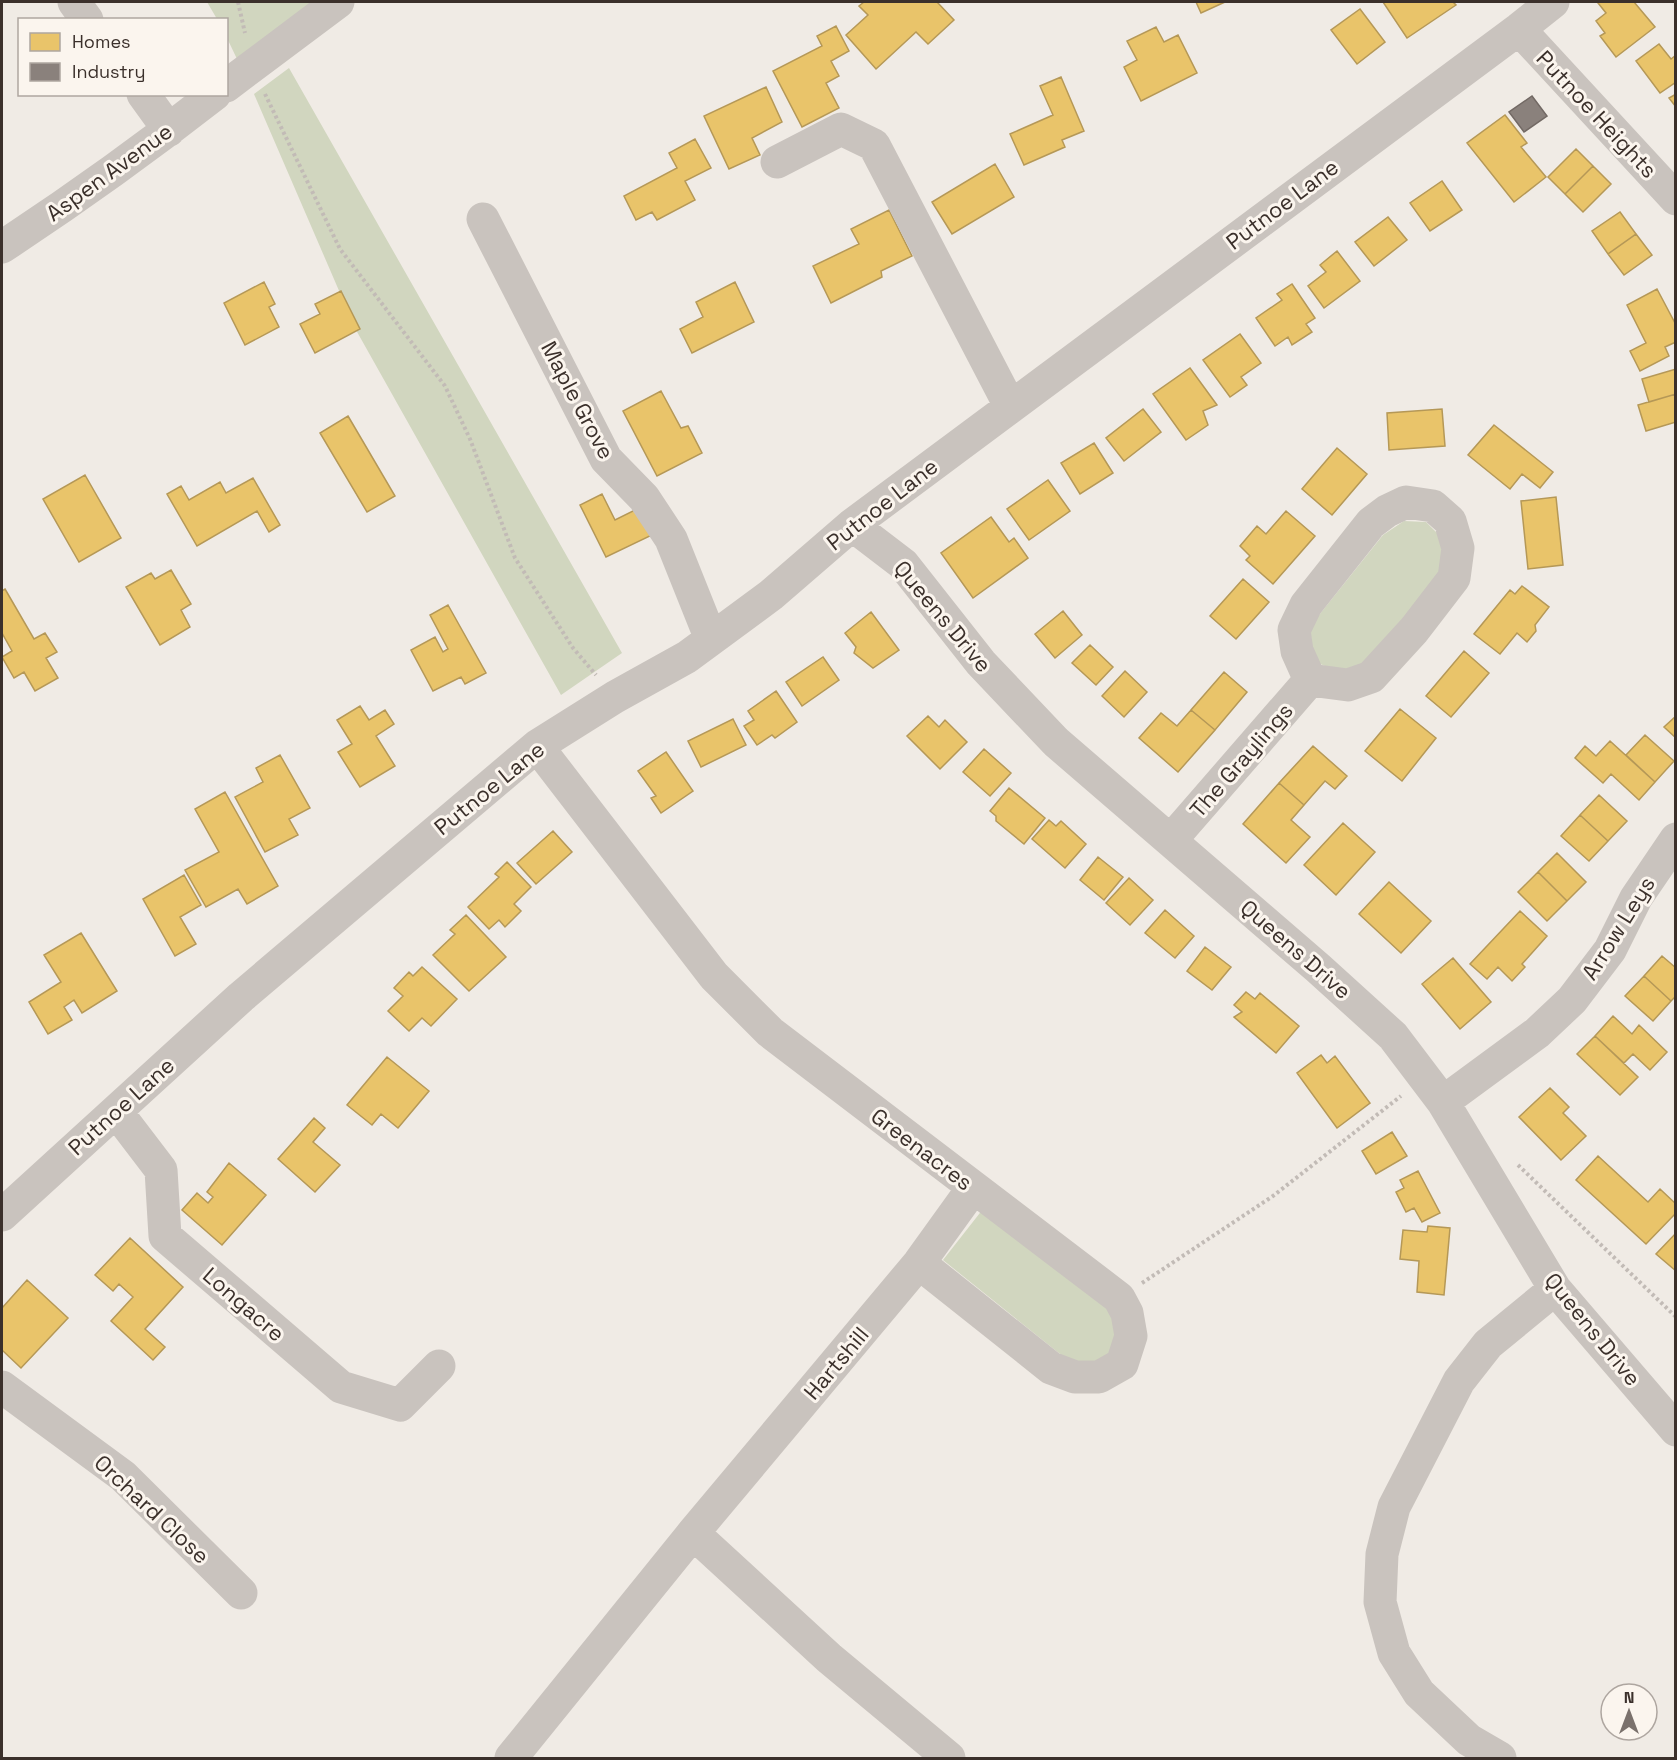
<svg xmlns="http://www.w3.org/2000/svg" width="1677" height="1760" viewBox="0 0 1677 1760" font-family="'Space Grotesk',sans-serif">
  <rect width="100%" height="100%" fill="#f0ebe5"/>
  <path fill="#d1d6bf" d="M207,2H317L237,59L227,38L226,20L217,19Z
    M289,68L622,653L561,695L356,330L254,94Z
    M1404,521L1426,522L1445,541L1440,576L1368,663L1340,673L1314,661L1310,628L1319,615L1383,535Z
    M983,1209L1108,1303L1119,1320L1110,1358L1092,1365L1070,1362L943,1260Z"/>
  <path fill="#e9c46a" stroke="#b59857" stroke-width="1.5" d="M864,2H937L954,20L928,44L916,32L876,69L846,35L868,15L859,6Z
    M1196,2H1225L1201,13Z
    M1383,2H1453L1456,5L1407,38Z
    M1600,2H1634L1655,27L1616,57L1600,36L1605,33L1596,21L1606,13L1598,3Z
    M1360,9L1385,42L1357,64L1331,30Z
    M836,26L849,51L831,61L839,76L826,83L839,108L802,127L773,71L822,46L817,36Z
    M1156,27L1164,42L1178,35L1197,73L1141,101L1124,67L1137,60L1127,41Z
    M1659,44L1671,59L1676,55V82L1660,93L1636,61Z
    M1061,77L1084,131L1062,140L1065,147L1024,165L1010,134L1053,115L1040,86Z
    M766,87L782,122L752,138L760,155L729,169L704,116Z
    M1676,94V107L1669,98Z
    M1505,115L1527,143L1521,147L1546,177L1514,202L1467,143Z
    M695,139L711,168L685,181L695,200L657,220L652,212L636,220L624,196L677,168L669,153Z
    M1576,149L1593,166L1565,194L1548,177Z
    M995,164L1014,197L952,234L932,202Z
    M1593,166L1611,184L1583,212L1565,194Z
    M1442,181L1462,210L1430,231L1410,203Z
    M889,210L912,256L881,271L882,277L831,303L813,266L859,244L851,229Z
    M1620,212L1636,234L1608,254L1592,231Z
    M1388,217L1407,240L1374,266L1355,242Z
    M1636,234L1652,255L1624,275L1608,254Z
    M1337,251L1360,281L1324,308L1308,286L1326,272L1320,265Z
    M264,282L275,304L269,307L279,327L245,345L224,303Z
    M735,282L754,322L692,353L680,329L703,317L696,302Z
    M1292,284L1315,318L1306,324L1312,332L1292,345L1288,337L1275,346L1256,318L1282,300L1277,294Z
    M1657,289L1676,325V342L1665,347L1669,356L1640,371L1630,351L1646,343L1627,305Z
    M341,291L360,329L315,353L300,324L320,314L315,304Z
    M1240,334L1261,363L1241,377L1247,385L1230,397L1203,360Z
    M1190,368L1217,405L1203,411L1208,425L1186,440L1153,394Z
    M1676,369V394L1649,402L1642,379Z
    M661,391L681,428L688,426L702,453L657,476L623,411Z
    M1676,394V422L1646,431L1638,405Z
    M1143,409L1161,432L1124,461L1106,438Z
    M1442,409L1445,446L1389,450L1387,413Z
    M348,416L395,496L367,512L320,433Z
    M1494,425L1553,472L1540,488L1522,474L1510,489L1468,455Z
    M1094,443L1113,473L1080,494L1061,463Z
    M1337,448L1367,474L1332,515L1302,489Z
    M85,475L121,538L79,562L43,499Z
    M253,478L280,525L269,532L257,511L197,546L167,494L181,486L189,500L220,482L226,493Z
    M1048,480L1070,511L1029,540L1007,509Z
    M602,494L615,520L639,508L652,535L606,557L580,505Z
    M1556,497L1563,565L1528,569L1521,501Z
    M1286,511L1315,536L1273,584L1246,560L1250,556L1240,546L1257,526L1266,534Z
    M991,517L1009,542L1014,538L1028,558L973,598L941,553Z
    M171,570L191,604L181,610L190,627L160,645L126,587L151,573L155,579Z
    M1243,579L1269,602L1236,639L1210,616Z
    M1522,586L1549,607L1535,625L1536,631L1527,642L1517,633L1500,654L1474,634L1510,590L1515,594Z
    M5,589L34,639L45,633L57,652L46,658L58,678L35,691L24,672L14,678L2,657L12,651L2,633V591Z
    M448,605L486,673L465,684L461,677L433,691L411,650L435,637L443,652L448,649L430,615Z
    M1063,611L1082,635L1055,658L1035,634Z
    M871,612L899,650L873,668L854,653L856,647L845,633Z
    M1090,645L1113,667L1096,685L1072,663Z
    M1464,651L1489,673L1451,717L1426,696Z
    M823,657L839,680L802,706L786,682Z
    M1125,671L1147,692L1124,717L1102,696Z
    M1224,672L1247,692L1215,730L1191,710Z
    M776,691L797,722L775,738L772,735L757,745L744,726L754,720L748,711Z
    M360,706L369,720L385,710L394,724L376,736L395,766L360,787L338,752L352,744L337,720Z
    M1400,709L1436,738L1402,781L1365,751Z
    M1191,710L1215,730L1178,772L1139,738L1161,713L1177,726Z
    M928,716L939,727L945,720L967,742L940,769L907,736Z
    M1676,716V738L1664,727Z
    M733,719L746,745L701,767L688,741Z
    M1645,735L1674,761L1655,782L1626,755Z
    M1610,741L1655,782L1639,800L1611,774L1603,783L1575,758L1585,746L1596,756Z
    M1313,746L1347,776L1335,789L1325,781L1304,805L1279,783Z
    M984,749L1011,773L990,796L963,772Z
    M666,752L693,791L661,813L651,798L656,796L638,771Z
    M280,755L310,808L289,819L298,835L265,852L235,797L263,782L256,768Z
    M1279,783L1304,805L1291,820L1310,837L1286,863L1243,824Z
    M1009,788L1045,818L1024,844L996,821V816L990,811Z
    M225,792L278,886L247,904L238,889L206,907L185,870L219,852L195,809Z
    M1599,795L1627,821L1608,841L1580,815Z
    M1580,815L1608,841L1589,861L1561,836Z
    M1049,820L1056,826L1061,821L1086,844L1065,868L1032,839Z
    M1343,823L1375,852L1336,895L1304,865Z
    M553,831L572,852L536,884L517,863Z
    M1557,853L1586,882L1567,901L1538,872Z
    M1098,857L1123,877L1104,900L1080,880Z
    M507,862L531,887L514,904L521,911L505,927L499,920L489,929L468,907L499,877L495,874Z
    M1538,872L1567,901L1547,921L1518,892Z
    M184,875L201,905L180,917L196,944L175,956L143,899Z
    M1129,878L1153,900L1130,925L1106,903Z
    M1389,882L1431,921L1401,953L1359,914Z
    M1165,910L1194,936L1175,958L1145,933Z
    M1520,911L1547,936L1522,964L1525,967L1512,981L1498,967L1487,979L1470,964Z
    M466,915L506,957L469,991L433,955L455,934L450,930Z
    M81,933L117,991L82,1013L74,1000L64,1007L72,1020L48,1034L29,1002L61,982L44,955Z
    M1205,947L1231,967L1212,990L1187,971Z
    M1662,956L1676,968V996L1671,1001L1644,976Z
    M1453,958L1491,1002L1460,1029L1422,984Z
    M422,967L457,999L431,1026L422,1018L409,1031L388,1011L403,996L394,988L409,972L413,976Z
    M1644,976L1671,1001L1653,1021L1625,996Z
    M1246,992L1255,999L1260,993L1299,1026L1276,1053L1234,1017L1242,1012L1234,1005Z
    M1613,1016L1632,1034L1639,1025L1667,1052L1650,1070L1633,1054L1624,1063L1595,1036Z
    M1595,1036L1638,1077L1620,1095L1577,1054Z
    M1321,1055L1327,1063L1335,1056L1370,1103L1337,1128L1297,1073Z
    M387,1057L429,1091L398,1128L381,1114L372,1125L347,1105Z
    M1550,1088L1569,1107L1563,1113L1586,1136L1561,1160L1519,1117Z
    M314,1118L325,1128L313,1142L340,1165L315,1192L278,1159Z
    M1392,1132L1407,1156L1376,1174L1362,1151Z
    M1598,1156L1648,1202L1660,1189L1676,1204V1213L1646,1244L1576,1180Z
    M229,1163L266,1195L222,1245L182,1210L197,1193L208,1203L213,1197L207,1192Z
    M1418,1171L1440,1213L1422,1222L1414,1208L1406,1212L1396,1192L1404,1188L1400,1180Z
    M1428,1226L1450,1228L1444,1295L1417,1292L1419,1261L1400,1259L1403,1230L1427,1232Z
    M1676,1233V1271L1656,1254Z
    M130,1238L183,1287L145,1329L165,1347L153,1360L111,1321L133,1297L119,1284L113,1291L95,1275Z
    M27,1280L68,1318L21,1368L2,1350V1308Z"/>
  <path fill="#8a817c" stroke="#726964" stroke-width="1.5" d="M1532,96L1547,116L1524,132L1509,112Z"/>
  <g fill="none" stroke-linecap="round" stroke-linejoin="round">
    <path stroke="#c2bbb6" stroke-width="4" stroke-dasharray="3 3" stroke-linecap="butt" d="M238,2L245,33
      M265,94L340,249L445,386L470,439L515,558L573,648L596,675
      M1518,1165L1676,1317
      M1142,1283L1273,1196L1401,1096"/>
    <path stroke="#c9c3be" stroke-width="33" d="M74,2L87,20
      M1519,29L1676,199
      M226,86L338,2
      M143,94L169,130
      M777,162L841,129L874,145L1010,406
      M483,219L606,459L644,498L671,539L711,639
      M2,247C75,199 146,148 215,94
      M852,525L903,564L981,663L1056,742L1318,968L1393,1036L1443,1102L1555,1289L1676,1430
      M537,746L714,976L770,1032L1119,1298L1127,1313L1131,1336L1122,1364L1099,1377H1075L1051,1368L919,1263
      M1171,840L1310,680L1297,651L1294,630L1306,605L1371,523L1387,511L1406,502L1433,506L1450,521L1458,548L1454,578L1414,630L1371,677L1348,685L1310,680
      M1443,1102L1537,1033L1572,1000L1610,950L1636,898L1676,839
      M116,1111L161,1170L165,1236L341,1387L400,1405L439,1366
      M2,1215L241,997L537,746L615,697L687,657L771,595L852,525L1519,29L1553,2
      M2,1387L123,1476L241,1593
      M693,1533L829,1658L949,1758
      M511,1758L693,1533L919,1263L973,1188
      M1500,1758L1469,1740L1419,1693L1394,1653L1380,1602L1382,1554L1394,1507L1459,1381L1488,1344L1555,1289"/>
  </g>
  <g text-anchor="middle" dominant-baseline="central" stroke-width="6" stroke-linejoin="round" paint-order="stroke">
    <g font-size="22" fill="#3b302b" stroke="#fbf5ee">
      <text transform="translate(1597 114) rotate(47)">Putnoe Heights</text>
      <text transform="translate(109 172) rotate(-36)">Aspen Avenue</text>
      <text transform="translate(1282 204) rotate(-37)">Putnoe Lane</text>
      <text transform="translate(578 400) rotate(62)">Maple Grove</text>
      <text transform="translate(882 504) rotate(-38)">Putnoe Lane</text>
      <text transform="translate(943 616) rotate(50)">Queens Drive</text>
      <text transform="translate(1241 760) rotate(-49)">The Graylings</text>
      <text transform="translate(489 788) rotate(-39)">Putnoe Lane</text>
      <text transform="translate(1618 928) rotate(-58)">Arrow Leys</text>
      <text transform="translate(1296 949) rotate(41)">Queens Drive</text>
      <text transform="translate(121 1106) rotate(-42)">Putnoe Lane</text>
      <text transform="translate(922 1149) rotate(37)">Greenacres</text>
      <text transform="translate(244 1304) rotate(41)">Longacre</text>
      <text transform="translate(1593 1329) rotate(51)">Queens Drive</text>
      <text transform="translate(836 1363) rotate(-50)">Hartshill</text>
      <text transform="translate(152 1509) rotate(43)">Orchard Close</text>
    </g>
  </g>
  <rect width="1677" height="1760" fill="none" stroke="#3b302b" stroke-width="6"/>
  <rect x="18" y="18" width="210" height="78" fill="#fbf5ee" stroke="#aea6a0" stroke-width="1.5"/>
  <rect x="30" y="33" width="30" height="18" fill="#e9c46a" stroke="#aea6a0" stroke-width="1.5"/>
  <text x="72" y="48" font-size="18" fill="#3b302b">Homes</text>
  <rect x="30" y="63" width="30" height="18" fill="#8a817c" stroke="#aea6a0" stroke-width="1.5"/>
  <text x="72" y="78" font-size="18" fill="#3b302b">Industry</text>
  <g transform="translate(1629 1712)"><circle r="28" fill="#fbf5ee" stroke="#aea6a0" stroke-width="1.5"/>
  <path d="M0-4.5L10 22L0 15L-10 22Z" fill="#7a716c"/>
  <text y="-9" font-size="16" font-weight="bold" text-anchor="middle" fill="#3b302b">N</text>
  </g>
</svg>
